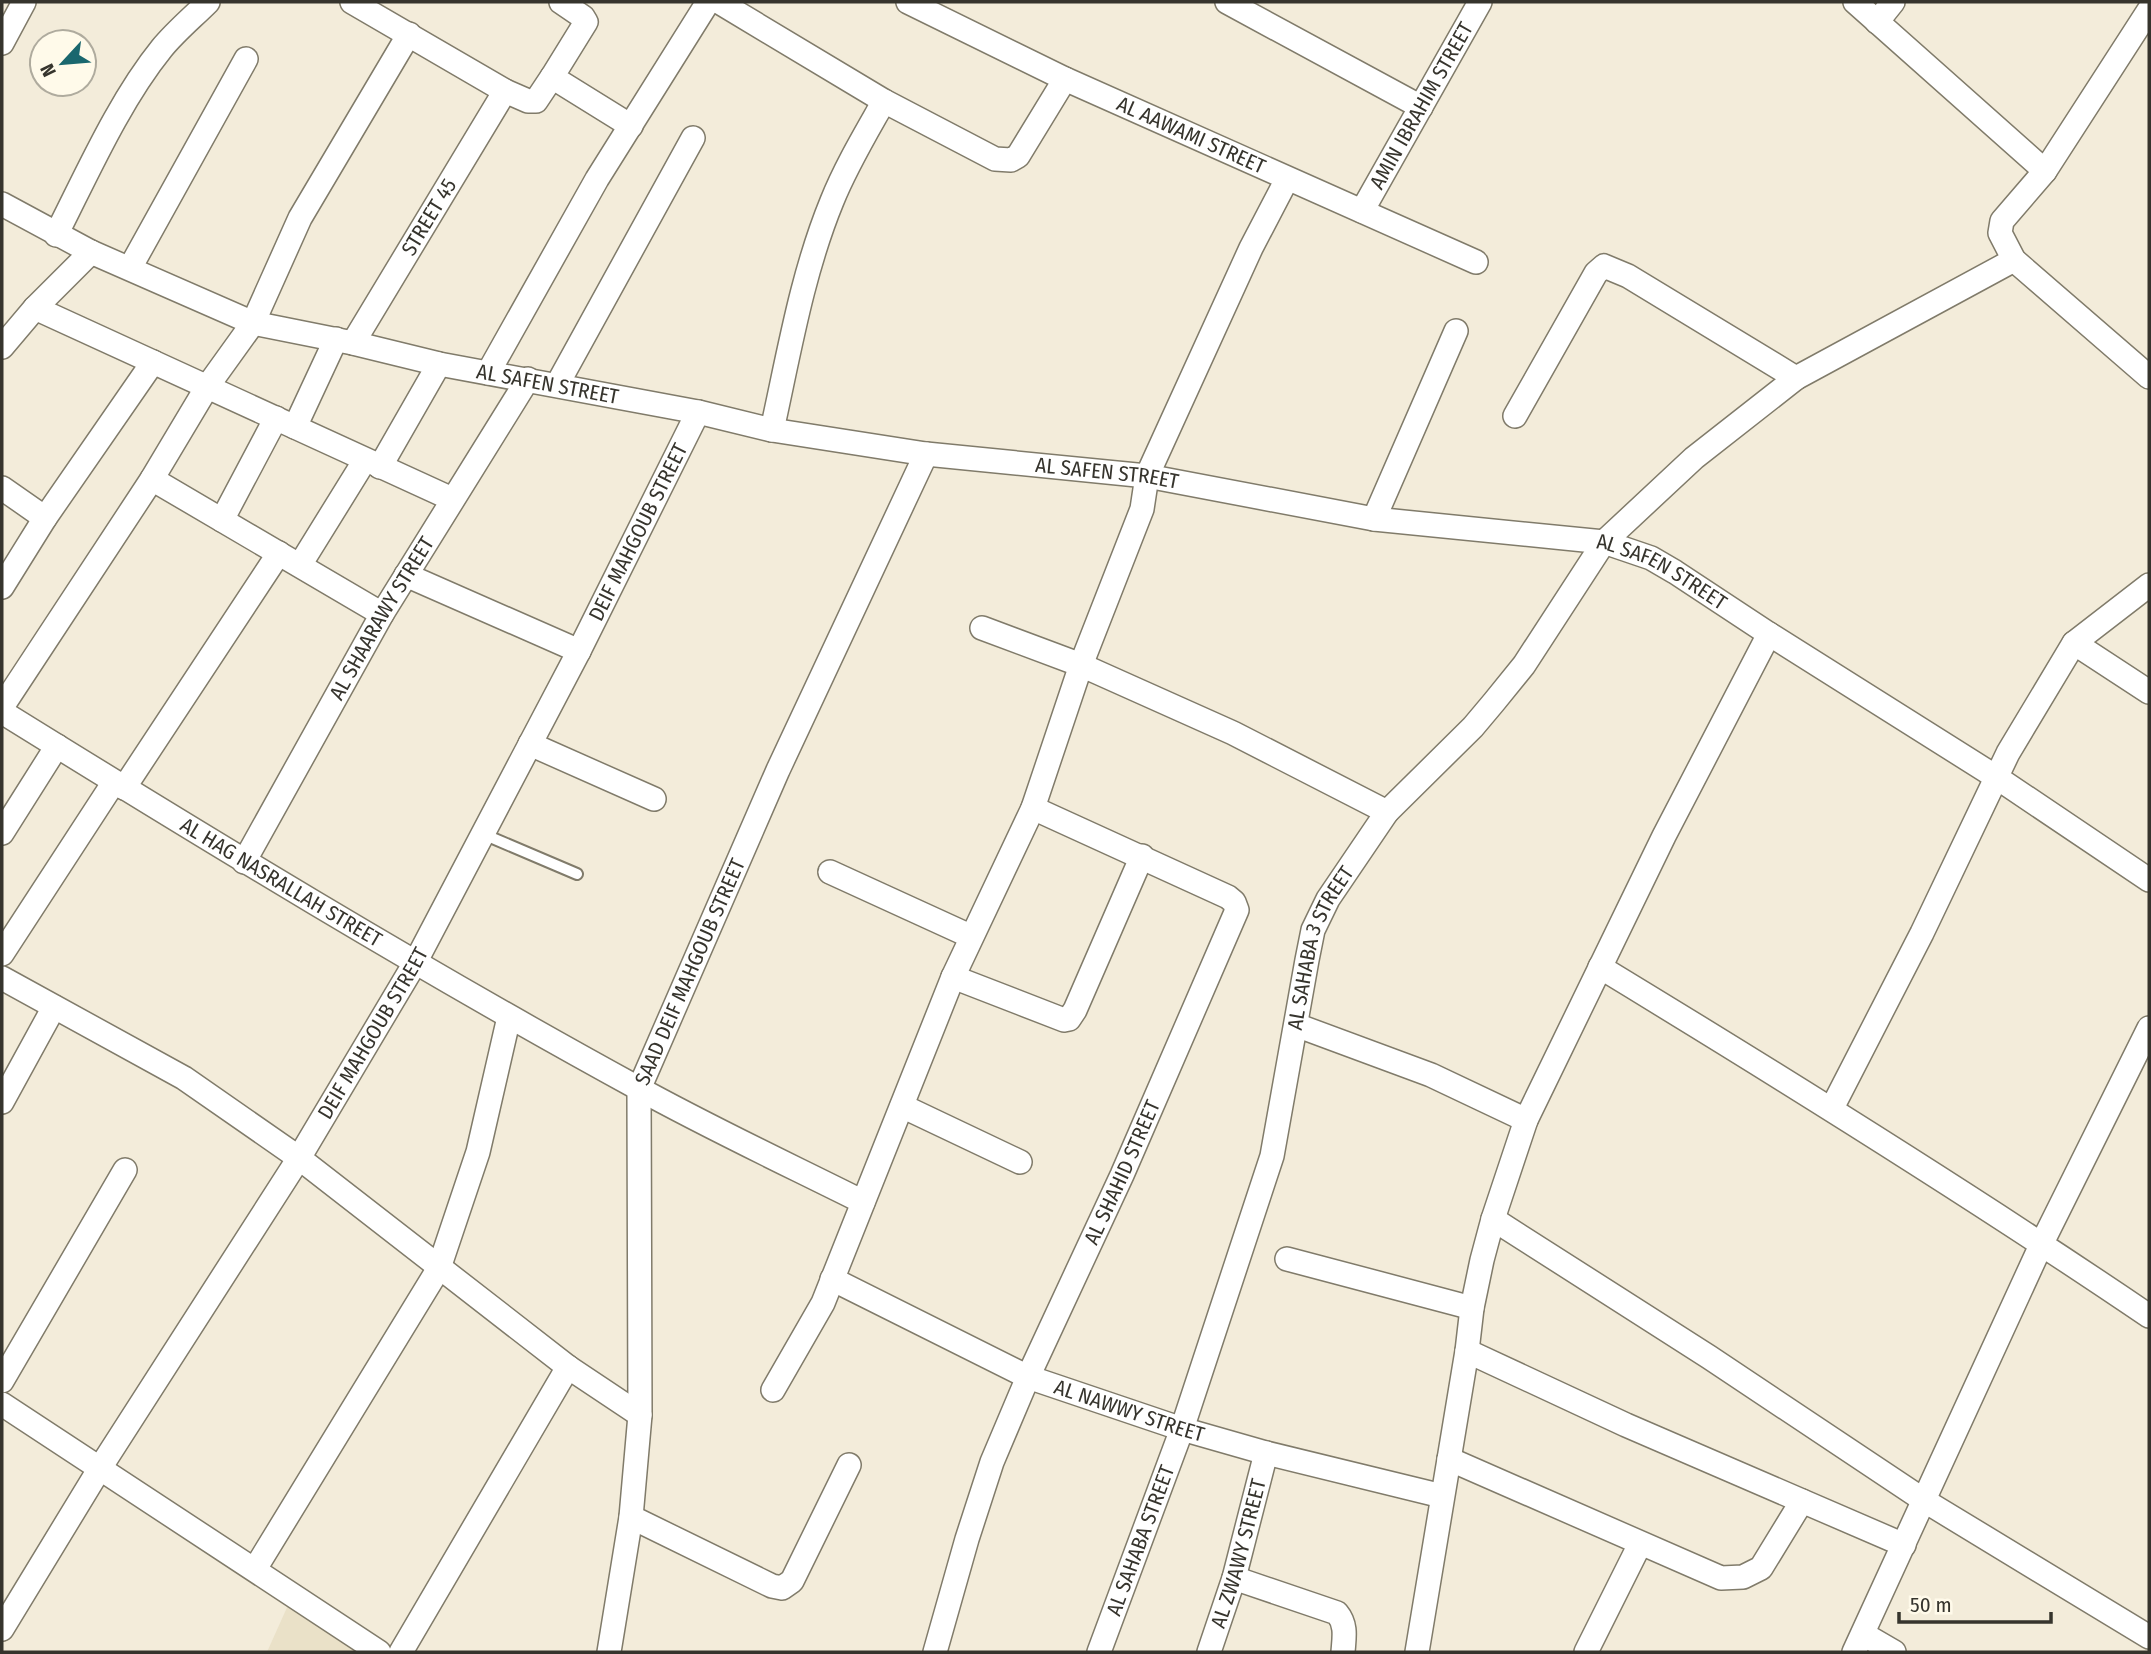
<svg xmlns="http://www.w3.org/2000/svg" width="2151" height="1654" viewBox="0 0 2151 1654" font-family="'Fira Sans Condensed',sans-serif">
  <rect width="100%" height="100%" fill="#f3ecda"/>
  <path fill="#eae1c8" d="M289,1603L365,1652H267Z"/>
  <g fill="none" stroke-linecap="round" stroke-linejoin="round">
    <defs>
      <path id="service" d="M483,834L577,874"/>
      <g id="minor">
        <path d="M352,2L505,91L528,101H536L552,77"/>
        <path d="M561,2L583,17L586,22L552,77L631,126"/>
        <path d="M719,2L884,101L995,159L1011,160L1018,156L1065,79"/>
        <path id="s1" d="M908,2L1065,79L1476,262"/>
        <path d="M1227,2L1421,107"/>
        <path d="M1855,2L2045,171"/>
        <path d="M2149,10L2045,171L2002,221L2000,233L2014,260L2149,377"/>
        <path d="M1877,22L1893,2"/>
        <path d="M2,43L24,2"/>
        <path id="s2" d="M2,204L91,252L253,323L353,343L439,364L698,412L772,430L926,454L1147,476L1374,519L1604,542L1651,558L1675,572L1769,634L1996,777L2149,880"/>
        <path id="s3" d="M1362,211L1480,2"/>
        <path d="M56,235C87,174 119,101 162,48C176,31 193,17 208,2"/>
        <path d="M130,268L246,59"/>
        <path d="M35,308L452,499"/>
        <path id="s4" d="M353,343L505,91"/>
        <path d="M2,347L35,308L91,252"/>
        <path d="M488,373L597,179L708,2"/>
        <path d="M557,385L693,138"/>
        <path d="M1515,416L1596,273L1604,266L1628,276L1796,378"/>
        <path d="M295,427L336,339"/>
        <path d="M772,430C789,353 802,274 832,201C846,166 866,133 884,101"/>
        <path d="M380,467L439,364"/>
        <path d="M152,479L382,614"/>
        <path d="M2,488L45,518"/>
        <path d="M1374,519L1456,331"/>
        <path d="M222,520L276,418"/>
        <path d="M300,565L365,460"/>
        <path d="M406,575L579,651"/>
        <path d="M2,587L45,518L153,362"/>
        <path d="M982,628L1081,665L1233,733L1387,812"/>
        <path d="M2074,643L2149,692"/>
        <path d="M2,707L152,479L207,387L253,323L300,218L409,34"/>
        <path id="s5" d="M2,712C210,841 420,969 636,1087C710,1128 787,1164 863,1202"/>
        <path d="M530,744L654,799"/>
        <path d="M124,788L279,553"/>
        <path d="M2,833L57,746"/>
        <path id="s6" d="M244,862L382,614L528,379"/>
        <path d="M830,872L970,936"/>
        <path d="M2,954L114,782"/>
        <path d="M1600,967C1786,1080 1969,1194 2149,1316"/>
        <path d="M953,977L1064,1020L1069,1019L1075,1010L1142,856"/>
        <path d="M2,978L184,1078L299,1158L568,1367L640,1415"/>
        <path d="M1296,1025L1431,1075L1526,1120"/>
        <path d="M2,1102L54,1007"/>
        <path d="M902,1106L1020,1162"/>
        <path d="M1832,1108L1922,933L2008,753L2074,643L2149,585"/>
        <path d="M1493,1219L1709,1357L1925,1501L2149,1637"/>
        <path d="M1287,1259L1472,1308"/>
        <path id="s7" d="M832,1279L1028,1377L1182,1429L1266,1453L1442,1496"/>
        <path d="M1467,1351L1626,1425L1904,1545"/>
        <path d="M2,1381L125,1170"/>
        <path d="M773,1390L823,1303L953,977L1033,808L1081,665L1142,509L1147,476L1251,248L1287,179"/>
        <path d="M2,1404L379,1652"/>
        <path d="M1449,1459L1721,1578L1743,1577L1761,1568L1802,1501"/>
        <path d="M631,1517L772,1586L782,1588L792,1581L849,1465"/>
        <path d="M255,1569L439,1268L478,1152L509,1017"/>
        <path d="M1234,1578L1337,1613C1347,1625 1344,1638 1343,1652"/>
        <path id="s8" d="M2,1629L100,1468L299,1158L415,963L579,651L698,412"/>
        <path d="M1863,1634L1894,1652"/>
        <path d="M401,1652L568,1367"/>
        <path id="s9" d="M609,1652L631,1517L640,1415L639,1089L778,770L926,454"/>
        <path id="s10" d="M935,1652L967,1539L992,1462L1028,1377L1122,1175L1237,910L1234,902L1228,897L1033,808"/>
        <path id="s11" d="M1099,1652L1182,1429L1272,1156L1307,960L1313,930L1328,899L1387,812L1473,727L1494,702L1524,665L1604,542L1694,458L1796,378L2014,260"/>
        <path id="s12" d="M1209,1652L1234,1578L1266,1453"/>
        <path d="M1417,1652L1467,1351L1472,1308L1482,1260L1493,1219L1526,1120L1664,836L1769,634"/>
        <path d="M1586,1652L1640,1544"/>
        <path d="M1854,1652L2042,1243L2149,1028"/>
      </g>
    </defs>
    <use href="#service" stroke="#807b6a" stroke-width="14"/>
    <use href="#minor" stroke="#807b6a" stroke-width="26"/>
    <use href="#service" stroke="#fff" stroke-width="10"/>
    <use href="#minor" stroke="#fff" stroke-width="23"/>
  </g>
  <g text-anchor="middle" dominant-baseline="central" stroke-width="5" stroke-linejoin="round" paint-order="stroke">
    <g font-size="21" fill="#36342d" stroke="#fffaea">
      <text stroke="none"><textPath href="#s3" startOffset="121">AMIN IBRAHIM STREET</textPath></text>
      <text stroke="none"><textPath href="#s1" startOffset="313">AL AAWAMI STREET</textPath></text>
      <text stroke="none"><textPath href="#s4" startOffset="147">STREET 45</textPath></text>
      <text stroke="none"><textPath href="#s2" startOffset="579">AL SAFEN STREET</textPath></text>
      <text stroke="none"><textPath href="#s2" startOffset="1146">AL SAFEN STREET</textPath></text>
      <text stroke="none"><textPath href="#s8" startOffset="1269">DEIF MAHGOUB STREET</textPath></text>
      <text stroke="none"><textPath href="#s2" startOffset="1713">AL SAFEN STREET</textPath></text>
      <text stroke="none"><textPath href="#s6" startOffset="280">AL SHAARAWY STREET</textPath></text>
      <text stroke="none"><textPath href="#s5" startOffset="327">AL HAG NASRALLAH STREET</textPath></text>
      <text stroke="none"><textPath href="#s11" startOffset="740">AL SAHABA 3 STREET</textPath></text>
      <text stroke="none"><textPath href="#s9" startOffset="693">SAAD DEIF MAHGOUB STREET</textPath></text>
      <text stroke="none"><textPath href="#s8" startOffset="702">DEIF MAHGOUB STREET</textPath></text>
      <text stroke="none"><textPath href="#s10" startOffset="516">AL SHAHID STREET</textPath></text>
      <text stroke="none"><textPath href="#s7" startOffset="326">AL NAWWY STREET</textPath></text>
      <text stroke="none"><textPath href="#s11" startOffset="119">AL SAHABA STREET</textPath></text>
      <text stroke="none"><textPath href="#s12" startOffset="103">AL ZWAWY STREET</textPath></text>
    </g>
  </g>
  <rect width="2151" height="1654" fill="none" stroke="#36342d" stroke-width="7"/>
  <g transform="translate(63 63) rotate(244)"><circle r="33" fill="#fffaea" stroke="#afab9e" stroke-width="2"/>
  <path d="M0-5L12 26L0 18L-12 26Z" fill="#1a676e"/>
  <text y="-10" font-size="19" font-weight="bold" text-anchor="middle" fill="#36342d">N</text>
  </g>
  <path d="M1899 1612v10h152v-10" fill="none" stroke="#36342d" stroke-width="3.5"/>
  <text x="1910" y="1612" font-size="21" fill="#36342d" stroke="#fffaea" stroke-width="5" paint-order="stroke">50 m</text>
</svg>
